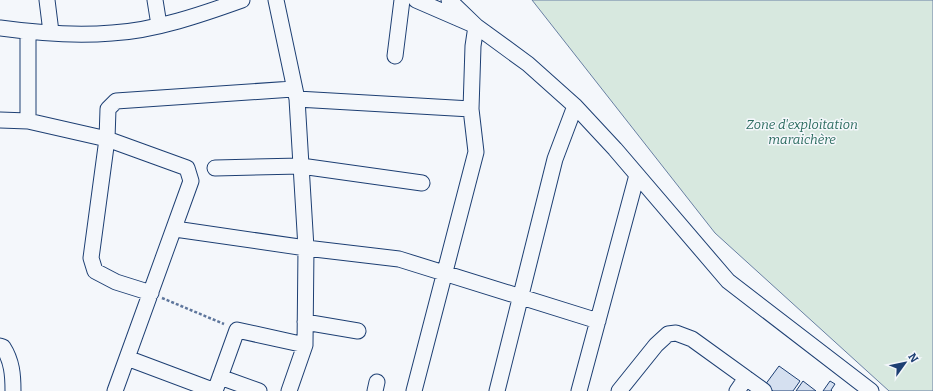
<svg xmlns="http://www.w3.org/2000/svg" width="933" height="391" viewBox="0 0 933 391" font-family="Bitter,serif">
  <rect width="100%" height="100%" fill="#f4f7fb"/>
  <path fill="#d7e8df" stroke="#687fa3" d="M532,0H933V391H889L715,233Z"/>
  <path fill="#d5e0f0" stroke="#1d3f73" d="M779,366L800,381L793,391H773L765,385Z
    M803,381L816,391H796Z
    M830,381L835,384L831,390L832,391H823Z"/>
  <g fill="none" stroke-linecap="round" stroke-linejoin="round">
    <defs>
      <path id="minor" d="M47,0L51,32
        M155,0L159,25
        M276,0L297,99L306,248L305,345L289,391
        M416,0L476,26L528,64L575,106L615,149L728,281L871,391
        M0,28C36,33 76,36 112,33C154,31 203,14 242,0
        M28,32V121L107,139L187,168L191,181L115,391
        M395,56L402,0
        M297,99L471,109
        M0,120L28,121
        M215,168L301,166L422,183
        M175,229L306,248L399,259L598,321
        M151,293L116,282L95,271L91,258L107,139L108,109L116,101L293,89
        M305,322L358,331
        M0,346L3,347C12,361 13,375 13,391
        M127,358L215,391
        M220,377L259,391
        M215,391L237,330L305,345
        M375,391L377,382
        M414,391L476,152L471,109L473,46L476,26L449,0
        M497,391L555,159L575,106
        M579,391L637,175
        M619,391L656,345L668,334L676,333L692,339L764,391
        M737,391L746,378"/>
    </defs>
    <use href="#minor" stroke="#1d3f73" stroke-width="17"/>
    <path stroke="#5e769c" stroke-width="2.5" stroke-dasharray="3 2" stroke-linecap="butt" d="M162,298L224,324"/>
    <use href="#minor" stroke="#f4f7fb" stroke-width="15"/>
  </g>
  <g text-anchor="middle" dominant-baseline="central" stroke-width="3" stroke-linejoin="round" paint-order="stroke">
    <g font-size="13" font-style="italic" fill="#2c6c60" stroke="#f4f7fb">
      <text x="802" y="124">Zone d'exploitation<tspan x="802" dy="15">maraichère</tspan></text>
    </g>
  </g>
  <g transform="translate(905 363) rotate(57)" stroke="#f4f7fb" stroke-width="3" paint-order="stroke">
  <path d="M0-3L7 15L0 10L-7 15Z" fill="#1d3f73"/>
  <text y="-6" font-size="11" font-weight="bold" text-anchor="middle" fill="#1d3f73">N</text>
  </g>
</svg>
